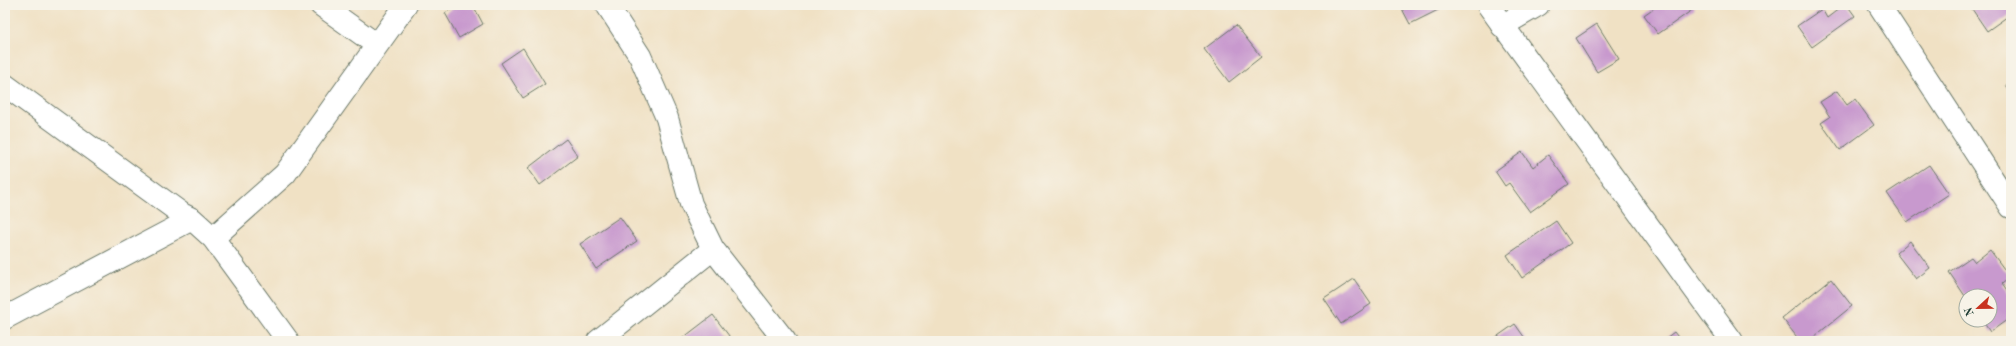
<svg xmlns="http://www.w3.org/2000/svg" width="2016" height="346" viewBox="0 0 2016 346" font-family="'Old Standard TT',serif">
  <rect width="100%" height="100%" fill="#f7f3e8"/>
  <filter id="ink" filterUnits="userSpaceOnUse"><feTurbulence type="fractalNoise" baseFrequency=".025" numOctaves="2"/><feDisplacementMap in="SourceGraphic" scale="8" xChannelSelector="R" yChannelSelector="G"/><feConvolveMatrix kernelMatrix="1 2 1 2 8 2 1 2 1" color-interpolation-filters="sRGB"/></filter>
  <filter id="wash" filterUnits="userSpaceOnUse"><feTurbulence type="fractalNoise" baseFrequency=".012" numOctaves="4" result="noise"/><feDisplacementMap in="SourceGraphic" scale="16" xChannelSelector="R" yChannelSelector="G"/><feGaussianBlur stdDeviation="0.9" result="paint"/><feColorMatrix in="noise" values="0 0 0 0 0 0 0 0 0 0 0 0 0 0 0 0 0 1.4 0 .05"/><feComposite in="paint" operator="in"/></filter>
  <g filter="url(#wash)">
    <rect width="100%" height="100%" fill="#f0e1c4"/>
    <g id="blocks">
      <path fill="#c899ce" d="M459,5H473L483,24L459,38L445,13Z
        M1400,5H1443L1444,7L1410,24Z
        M1658,5H1693L1695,8L1658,34L1644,15Z
        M1844,5H1847L1855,16L1812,47L1797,26L1822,9L1827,18Z
        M1978,5H2011V14L1987,31L1972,9Z
        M1597,24L1619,59L1597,72L1576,38Z
        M1236,25L1261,57L1229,82L1204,49Z
        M523,48L545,84L523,98L501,63Z
        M2011,82V92L2006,85Z
        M1837,91L1847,105L1855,99L1874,125L1840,150L1821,123L1830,117L1820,102Z
        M566,139L578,156L540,185L528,168Z
        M1522,152L1533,167L1548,155L1569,184L1530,212L1509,183L1505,186L1495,171Z
        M1929,165L1949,194L1907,222L1887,193Z
        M620,217L637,241L596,269L580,244Z
        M1556,221L1571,243L1522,278L1507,255Z
        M1910,241L1930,268L1916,279L1896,253Z
        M1990,250L2010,277L2002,284L2011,297V317L1990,332L1982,320H1990V296H1965L1949,272L1971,257L1975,262Z
        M1354,279L1371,304L1341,324L1324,299Z
        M1831,279L1852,306L1809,341H1800L1782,318Z
        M713,315L733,341H679Z
        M1515,324L1527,341H1497L1495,338Z
        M1674,332L1681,341H1662Z"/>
    </g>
  </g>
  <g filter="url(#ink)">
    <use href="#blocks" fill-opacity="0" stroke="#687666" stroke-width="1"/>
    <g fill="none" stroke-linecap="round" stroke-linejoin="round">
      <defs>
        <path id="street" d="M321,5L377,45
          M607,5L640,56L667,118L691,204L713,249L785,341
          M1488,5L1732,341
          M1879,5L2011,207
          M1502,26L1538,5
          M5,85L182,214L192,219L213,238L288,341
          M213,238L285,174L406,5
          M5,318L192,219
          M598,341L713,249"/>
      </defs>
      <use href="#street" stroke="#687666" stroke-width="24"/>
      <use href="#street" stroke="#fff" stroke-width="22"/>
    </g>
  </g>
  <rect width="2016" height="346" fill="none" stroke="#f7f3e8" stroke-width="20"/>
  <g transform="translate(1978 308) rotate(248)"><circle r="19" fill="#f7f3e8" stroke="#a1aaa0"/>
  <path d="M0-3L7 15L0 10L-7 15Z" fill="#c8321e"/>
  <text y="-6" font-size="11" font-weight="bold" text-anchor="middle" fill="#1f3d34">N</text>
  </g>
</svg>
